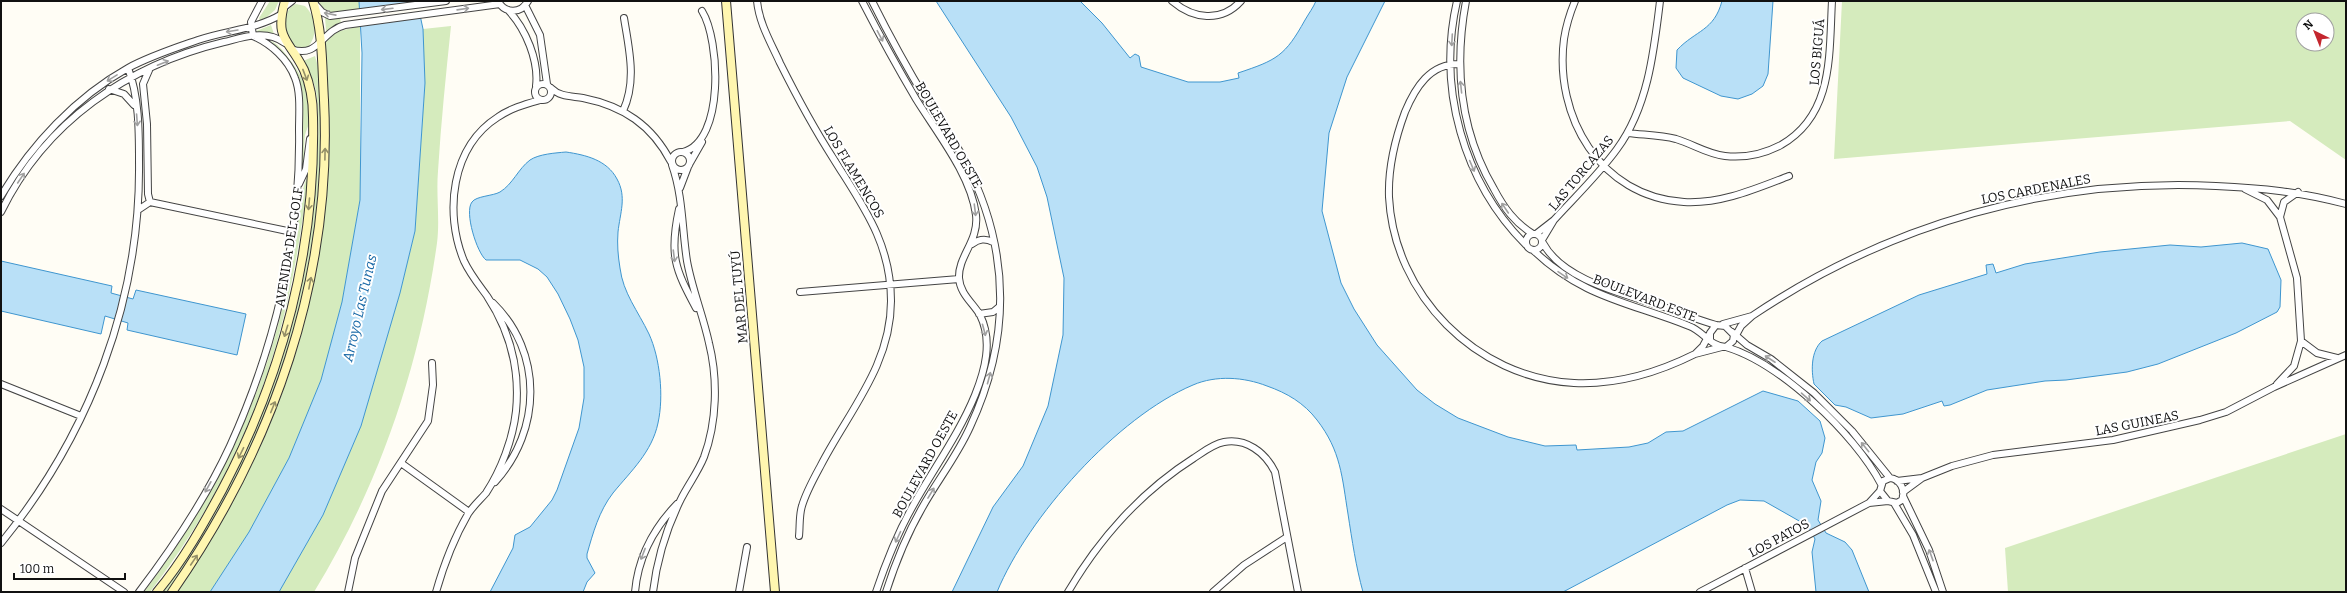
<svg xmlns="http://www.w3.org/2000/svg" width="2347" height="593" viewBox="0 0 2347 593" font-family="Bitter,serif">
  <rect width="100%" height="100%" fill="#fffdf5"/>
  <path fill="#d5ebbd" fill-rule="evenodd" d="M270,1H279L275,10L261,22L259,18Z
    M317,1H359L360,9L328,13Z
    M1842,1H2346V160L2290,121L1834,159ZM2303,20H2327V44H2303Z
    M296,4L305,6C317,18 318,35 308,47C306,48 301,49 299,49C282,46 279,10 296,4Z
    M325,17L340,18L341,23L326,31Z
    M271,25L274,34L254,33V32Z
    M360,26V200L342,302L321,380L289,458L249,532L210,592H176C278,446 333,291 329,111C329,90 325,67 323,45L336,32Z
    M451,26C446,74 441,122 438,171C436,195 440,220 437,243C420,366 379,486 314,592H279L323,515L361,426L400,293L415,231L425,83L423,29Z
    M264,38C275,41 280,47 287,56C303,75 313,98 309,123C308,127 306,131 305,135C303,149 306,161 301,174L302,115L299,78L283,54L272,42Z
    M315,56C324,83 321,115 320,143C319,305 263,463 166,592H161C231,499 280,392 303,278C308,252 310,226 313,200C317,165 321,126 316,91C314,81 308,70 303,61Z
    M308,175C291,335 249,463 150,592H144C208,507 259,410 283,305C288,283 292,260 296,237C299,215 299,195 308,175Z
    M2346,434V592H2008L2005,548Z"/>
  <path fill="#b9e0f7" stroke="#3f96cf" d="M359,1H417L423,29L425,83L415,231L400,293L361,426L323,515L279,592H210L249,532L289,458L321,380L342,302L360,200L362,53Z
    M936,1H1080L1102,23L1130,58L1135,54L1139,56L1141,67L1188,82H1220L1239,78L1238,73C1277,60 1285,56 1305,20C1309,13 1313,8 1316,1H1385L1347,77L1329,133L1322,211L1341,283L1354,309L1377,345L1417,390L1435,404L1458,418L1508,437L1545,446L1576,445L1577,450L1629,447L1648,443L1666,432L1683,431L1763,391L1798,401L1820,421L1825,438L1822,453L1816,462L1812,480L1821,501L1818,520L1826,533L1845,542L1852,550L1869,592H1816L1812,552L1815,539L1808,526L1764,501L1740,500L1727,505L1563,592H1363C1356,567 1352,540 1348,514C1342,477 1341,451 1317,420C1304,403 1287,393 1267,386C1244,377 1216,375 1193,385C1117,417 1028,517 997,592H952L993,507L1023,466L1048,406L1063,335L1064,278L1047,197L1037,167L1011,117Z
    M1722,1H1773L1768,74L1763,86L1752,94L1738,99L1721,96L1683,78L1676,68L1677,50C1696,30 1714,31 1722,1Z
    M566,152C586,155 607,160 617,179C627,197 620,213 618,232C617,244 618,256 620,268C623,293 638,311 649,334C660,358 664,396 658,423C652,452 631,471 613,493C599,511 593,533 587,554V558L595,573L587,582L583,592H490L513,548L515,535L530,527L552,500L557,490L579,428L584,398V367L578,340L570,319L558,294L547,277L538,269L520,260H486C477,253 464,212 472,202C476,196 493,196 500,192C513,184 518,169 530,160C539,154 555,153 566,152Z
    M2242,243L2268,249L2281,280L2280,307L2277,312L2236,333L2158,364L2127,372L2066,380L2045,381L1987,390L1950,405L1944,406L1942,401L1903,414L1871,418L1846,407L1835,405L1814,384C1811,370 1811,351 1822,341L1919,295L1987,274L1986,265L1993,264L1996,273L2025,264L2100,252L2170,245L2201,247Z
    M1,261L112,286L111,293L133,299L136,290L246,314L237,355L127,330L128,323L105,316L101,334L1,311Z"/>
  <path fill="#fffdf5" d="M419,1L422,17L359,26L358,10Z"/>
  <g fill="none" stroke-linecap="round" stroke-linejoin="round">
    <defs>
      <path id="street" d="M498,1C505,14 521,14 528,1
        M757,1C759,23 771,43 780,63C796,95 813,127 833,158C862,205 891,242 891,301C891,365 849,411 821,465C814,478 806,492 802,506C799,515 800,527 799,536
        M862,1C879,34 897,67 916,99C937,133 971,175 976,215C979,241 958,256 959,278C960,294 973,303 980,315C993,341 985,370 975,395C959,434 934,468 914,504C898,532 886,562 876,592
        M872,1C889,35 907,68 927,101C939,120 953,138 964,159C1010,247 1012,337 970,427C957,456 937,481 922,508C907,534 895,564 886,592
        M1172,1C1193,19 1221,23 1241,1
        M1457,1C1437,88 1463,182 1526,245
        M1466,1C1454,66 1460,131 1494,189C1504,208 1515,223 1533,234
        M1575,1C1570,13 1566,26 1564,39C1554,116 1600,197 1684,202C1721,204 1755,189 1789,176
        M314,3L322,12L330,16L446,1
        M525,5L540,35L547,84
        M283,8L292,1
        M508,10C526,29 539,61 536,86
        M291,49C319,59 321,31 345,25L500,4
        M1460,64C1430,63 1415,88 1405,112C1395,139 1388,168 1389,197C1394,295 1476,378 1574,383C1617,385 1657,373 1695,354
        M150,68L143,84L147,124L148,194L150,202
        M535 92a8 8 0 1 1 16 0a8 8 0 1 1-16 0Z
        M551,88C560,97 571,96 583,98C623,106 652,125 671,162
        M109,89L124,94L134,105
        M623,111C637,81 629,49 624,18
        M1628,133C1643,135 1660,135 1676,139C1693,144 1707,154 1725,156C1744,158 1764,154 1781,145C1834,115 1829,54 1832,1
        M672 161a9 9 0 1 1 18 0a9 9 0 1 1-18 0Z
        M683,152C725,141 720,40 702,11
        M690,163L702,142
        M299,184L306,169L310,139
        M680,188L688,167
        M2245,189L2267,200L2280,217L2284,202L2298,192
        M1,196C31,145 76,97 128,68C150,56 175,48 198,40C227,30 255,30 282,14
        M679,209C669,255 675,269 696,308
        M138,210L150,202L292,232
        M1,212C45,122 128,65 224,42C245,37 266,29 285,43
        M2280,217L2297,278L2301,341
        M1554,220C1575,197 1599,174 1617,149C1648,107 1654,51 1660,1
        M1526 242a8 8 0 1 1 16 0a8 8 0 1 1-16 0Z
        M1536,234L1554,220L1542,240
        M1543,243C1563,281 1626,294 1664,307C1681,313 1698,320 1716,325
        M972,244C979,239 985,238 993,242
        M1533,250C1583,298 1629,302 1689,326C1703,331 1711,347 1726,347L1733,341L1734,335L1725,326L1716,325L1710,333V340
        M800,292L959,279
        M493,303C543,352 542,430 495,482
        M979,314L993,312L999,307
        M1752,316C1890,223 2051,178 2216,186C2262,188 2301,192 2346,204
        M1723,324L1752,316L1741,326L1735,337
        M1732,332L1747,345L1771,359L1814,393L1852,431L1890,478
        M1709,335L1703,346L1695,354L1722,347
        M1726,347C1780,363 1855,434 1881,484
        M1,384L81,416
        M2277,384L2294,366L2301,341L2317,353L2337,358
        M401,463L469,512
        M1890,478C1900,479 1906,490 1902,500L1897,503L1888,501L1880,491L1883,481Z
        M1922,478L1952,466L1993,455L2113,440L2200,420L2226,412L2274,387L2346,355
        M1897,481L1922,478L1903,492
        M1880,491L1869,503L1888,501
        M1903,496L1929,550L1943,592
        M1894,503L1913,535L1936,592
        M1,509L124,592
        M1,543C89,435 141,301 139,161C139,131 139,96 128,68
        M1745,568L1752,592
        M139,592C174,546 206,498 230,446C275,347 301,238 299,130C299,113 301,93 295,78C288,59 271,44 253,36L251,22L262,1
        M348,592L355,558L382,491L428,421L433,385L432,363
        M436,592C444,564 454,538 468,514C473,506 480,500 486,493C501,470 513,439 516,411C520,371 510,331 487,296C479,285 470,274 464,261C444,213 451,147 498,117C511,108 526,104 540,100
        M635,592C638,557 653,529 677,504
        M653,592C657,559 666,529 681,499C688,485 698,472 704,457C717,422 718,379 709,343C703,315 692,289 687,261C682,229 683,196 672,165
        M739,592L747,547
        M1068,592C1099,539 1142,491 1194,458C1203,452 1213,444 1224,442C1246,438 1265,452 1275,472L1298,592
        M1213,592L1244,565L1287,537
        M1700,592L1869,503"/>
      <path id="secondary" d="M726,1L775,592
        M157,592C183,561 203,525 222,490C283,375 316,247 313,117C313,101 310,84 304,70C289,39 274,40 285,1
        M172,592C273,447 333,278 324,100C322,68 323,32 313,1"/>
    </defs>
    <use href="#street" stroke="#444" stroke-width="8"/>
    <use href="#secondary" stroke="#333" stroke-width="10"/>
    <use href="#street" stroke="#fff" stroke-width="6"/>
    <use href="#secondary" stroke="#fff6b0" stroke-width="8"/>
  </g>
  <defs><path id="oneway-shaft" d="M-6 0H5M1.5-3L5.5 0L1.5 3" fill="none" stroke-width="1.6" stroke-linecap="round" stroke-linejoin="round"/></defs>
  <g stroke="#a0a0a0">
    <use href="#oneway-shaft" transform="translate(387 9) rotate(173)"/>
    <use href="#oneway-shaft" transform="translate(463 9) rotate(-8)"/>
    <use href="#oneway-shaft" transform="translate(330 14) rotate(-169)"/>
    <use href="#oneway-shaft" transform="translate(232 31) rotate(171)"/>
    <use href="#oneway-shaft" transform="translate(880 36) rotate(62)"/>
    <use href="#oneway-shaft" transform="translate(1452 40) rotate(93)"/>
    <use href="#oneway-shaft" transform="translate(163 63) rotate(-21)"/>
    <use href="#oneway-shaft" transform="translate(112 78) rotate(148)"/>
    <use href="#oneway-shaft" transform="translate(1461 87) rotate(-96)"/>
    <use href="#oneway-shaft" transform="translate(137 120) rotate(86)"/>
    <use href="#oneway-shaft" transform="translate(1472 166) rotate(67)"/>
    <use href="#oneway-shaft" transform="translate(21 178) rotate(-56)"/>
    <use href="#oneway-shaft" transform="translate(1505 208) rotate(-124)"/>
    <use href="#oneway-shaft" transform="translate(975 210) rotate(83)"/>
    <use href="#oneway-shaft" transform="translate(674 256) rotate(83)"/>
    <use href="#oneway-shaft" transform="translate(1563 275) rotate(34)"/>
    <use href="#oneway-shaft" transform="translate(984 330) rotate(75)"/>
    <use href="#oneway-shaft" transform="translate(1770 359) rotate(-147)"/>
    <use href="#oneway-shaft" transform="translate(989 378) rotate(-75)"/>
    <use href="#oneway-shaft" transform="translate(1806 397) rotate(41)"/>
    <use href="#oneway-shaft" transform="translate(1865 447) rotate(-129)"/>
    <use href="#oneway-shaft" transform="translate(208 487) rotate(119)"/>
    <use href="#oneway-shaft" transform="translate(931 493) rotate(-59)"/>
    <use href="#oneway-shaft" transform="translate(898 537) rotate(115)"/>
    <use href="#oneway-shaft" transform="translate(643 554) rotate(111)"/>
    <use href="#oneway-shaft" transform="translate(1931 555) rotate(-110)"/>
  </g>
  <g stroke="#948f68">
    <use href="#oneway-shaft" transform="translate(305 75) rotate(69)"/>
    <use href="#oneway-shaft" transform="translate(325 154) rotate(-89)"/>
    <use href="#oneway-shaft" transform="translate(309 204) rotate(95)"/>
    <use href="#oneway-shaft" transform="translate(310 283) rotate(-79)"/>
    <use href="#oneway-shaft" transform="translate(286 331) rotate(107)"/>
    <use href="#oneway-shaft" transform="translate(273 407) rotate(-68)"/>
    <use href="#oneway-shaft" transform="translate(241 453) rotate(116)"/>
    <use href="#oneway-shaft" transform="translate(194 560) rotate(-56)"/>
  </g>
  <g text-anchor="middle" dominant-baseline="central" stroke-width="4" stroke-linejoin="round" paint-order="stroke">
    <g font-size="13" fill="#111" stroke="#fff">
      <text transform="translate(1817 52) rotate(-85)">LOS BIGUÁ</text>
      <text transform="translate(949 135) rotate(60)">BOULEVARD OESTE</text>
      <text transform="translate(854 172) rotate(59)">LOS FLAMENCOS</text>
      <text transform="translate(1581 173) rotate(-50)">LAS TORCAZAS</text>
      <text transform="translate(2036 189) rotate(-11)">LOS CARDENALES</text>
      <text transform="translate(289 247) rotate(-81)">AVENIDA DEL GOLF</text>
      <text transform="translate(739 297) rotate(-95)">MAR DEL TUYÚ</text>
      <text transform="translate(1645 298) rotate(21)">BOULEVARD ESTE</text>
      <text transform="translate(2137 423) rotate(-11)">LAS GUINEAS</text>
      <text transform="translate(925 464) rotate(-61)">BOULEVARD OESTE</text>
      <text transform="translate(1779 538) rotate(-28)">LOS PATOS</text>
    </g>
    <g font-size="14" font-style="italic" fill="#1768a6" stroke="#fff">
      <text transform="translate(360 308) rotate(-77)">Arroyo Las Tunas</text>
    </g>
  </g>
  <rect width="2347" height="593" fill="none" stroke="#111111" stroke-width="4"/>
  <g transform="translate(2315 32) rotate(317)"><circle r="19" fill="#ffffff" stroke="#a0a0a0"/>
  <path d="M0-3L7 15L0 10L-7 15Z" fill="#c4262e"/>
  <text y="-6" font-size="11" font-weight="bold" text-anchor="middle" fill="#111111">N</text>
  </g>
  <path d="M14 573v6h111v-6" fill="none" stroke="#111111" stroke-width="2"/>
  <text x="20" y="573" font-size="12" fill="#111111" stroke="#ffffff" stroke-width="3" paint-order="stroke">100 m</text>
</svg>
